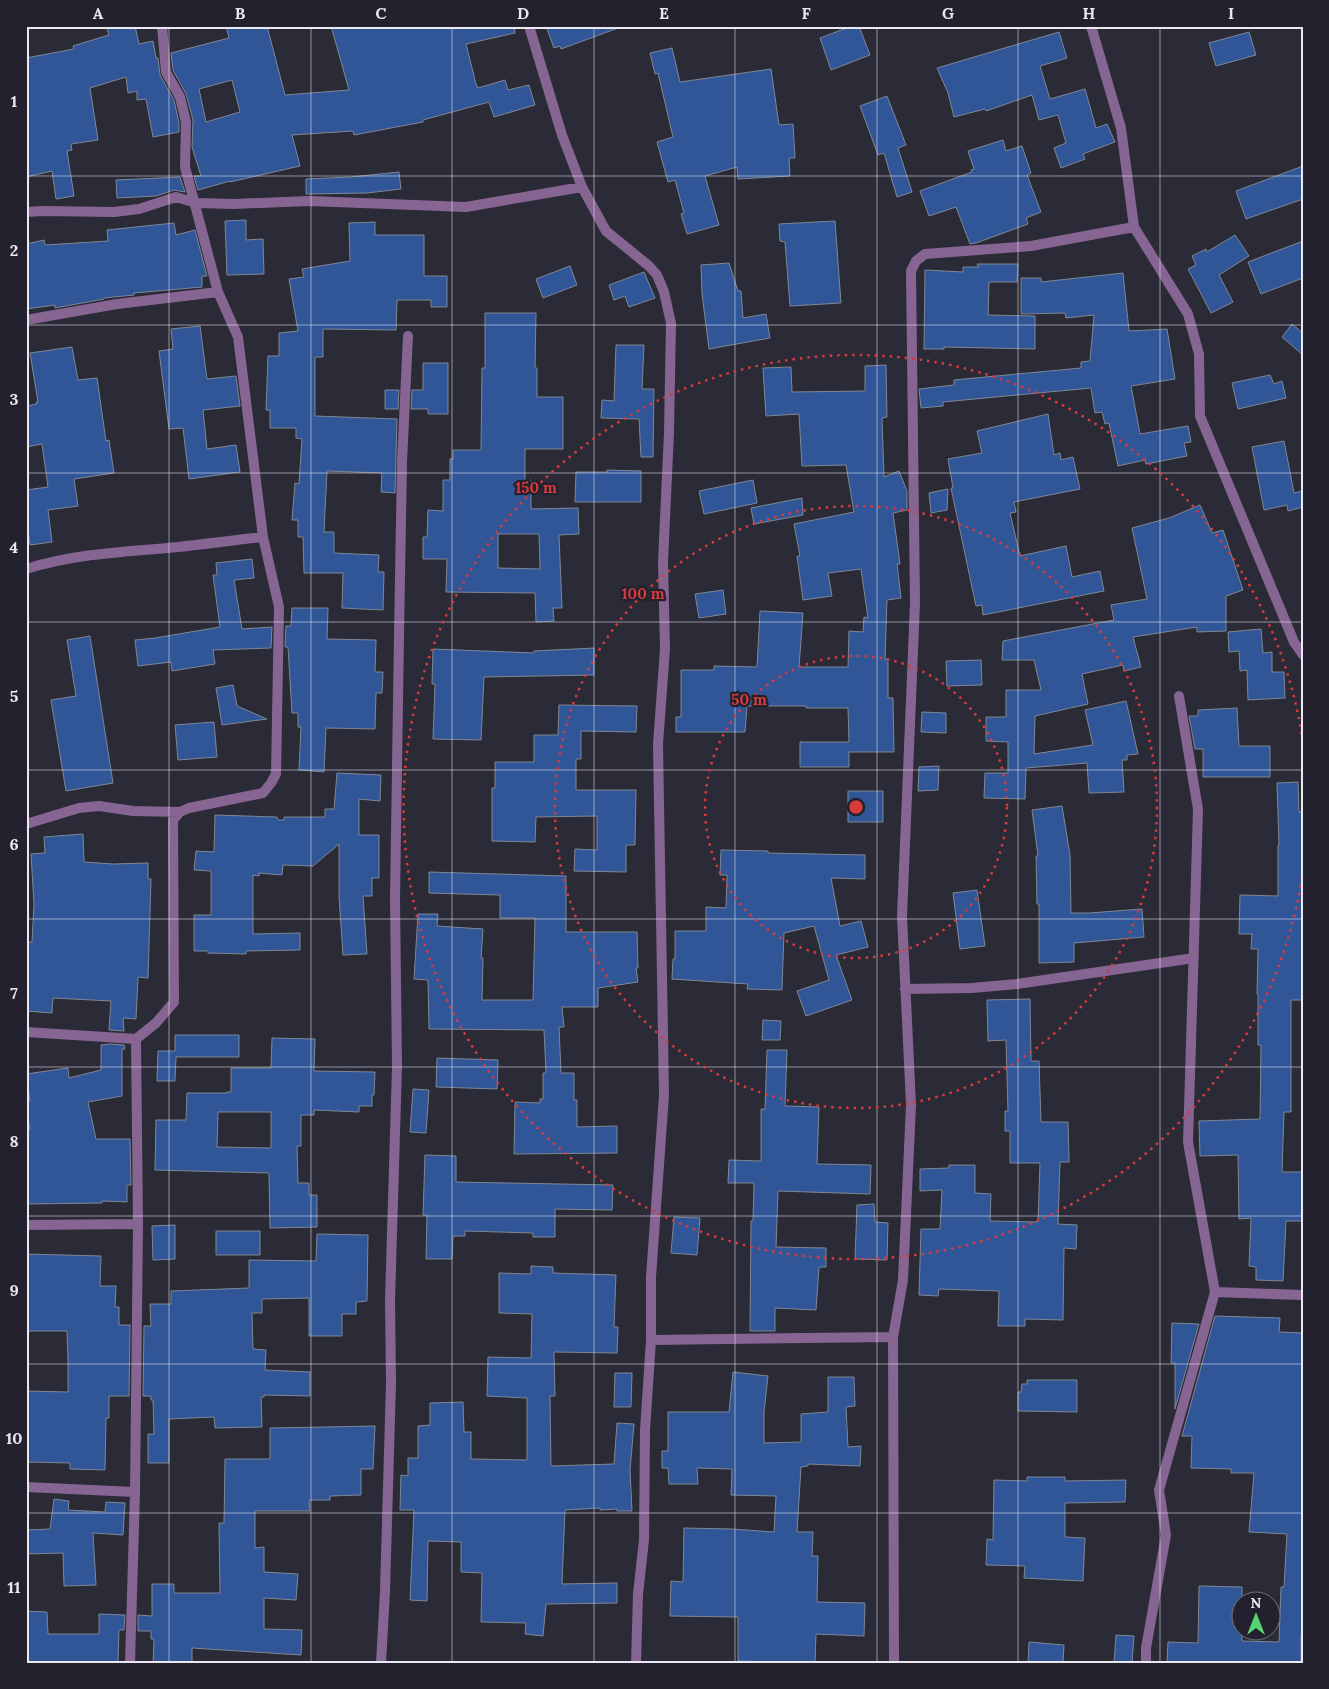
<svg xmlns="http://www.w3.org/2000/svg" width="1329" height="1689" viewBox="0 0 1329 1689" font-family="Lora,serif">
  <rect width="100%" height="100%" fill="#2b2a37"/>
  <path fill="#315698" stroke="#7f8795" fill-rule="evenodd" d="M106,26H135L139,44L153,41L156,58H158L160,75L174,100L179,123V132L153,137L146,99L137,100V91L128,93L126,77L90,88L98,140L71,144L72,150L67,151L74,196L56,199L52,171L26,177V58L74,49L73,46L109,35Z
    M226,26H267L285,95L349,90L331,26H514L515,33L466,44L476,84L478,88L505,80L508,90L529,85L535,105L494,117L489,102L423,120V122L354,135L353,131L292,135L300,166L230,182V181L198,190L194,176H201L192,147L193,120L186,94L173,70L171,53L229,38ZM232,80L240,112L206,122L199,89Z
    M546,26H617L618,28L561,49L560,46L554,48Z
    M852,26H859L870,55L831,70L820,38Z
    M1059,32L1067,58L1040,66L1050,99L1085,89L1096,128L1107,124L1115,142L1083,154L1085,159L1061,168L1054,148L1066,143L1058,115L1039,120L1032,95L986,111L985,109L954,117L948,93L937,68Z
    M1249,32L1256,55L1216,66L1209,43Z
    M672,48L680,82L771,69L779,125L793,124L795,158H789L790,176L738,179L737,167L705,176L719,225L687,234L681,214L684,213L675,180L668,182L657,142L673,137L658,73L655,74L650,53Z
    M887,96L906,145L898,148L912,192L897,197L884,153L878,155L860,106Z
    M1003,140L1006,151L1022,146L1031,173L1027,175L1041,212L1026,218L1028,224L976,243L970,244L956,207L929,216L920,191L972,172L971,170L974,169L968,151Z
    M1303,166V199L1246,219L1236,191Z
    M399,172L401,189L367,193L306,194V179L351,177Z
    M180,177L185,192L174,190L156,196L117,198L116,180Z
    M246,220V240L263,239L264,274L227,275L225,221Z
    M835,221L841,303L790,306L785,242L780,241L779,224Z
    M375,222V235H424V276H447V307H431V300H397L396,330L323,329V357H315V416L397,419L395,493L381,492L382,473L327,471L324,532H334V553L379,555L378,572H384L383,610L342,608L343,573H304L303,537H298V520H292L295,483L299,484L302,439L296,438V428H270V410H266L268,356H279V333L298,331L289,279L304,277L302,269L350,261L349,223Z
    M174,223L176,235L195,230L207,276H202V287L134,293V295L104,298V299L55,308V305L26,309V244L44,240L45,245L108,241L107,230Z
    M1235,235L1249,256L1219,275L1233,302L1211,313L1188,269L1196,265L1192,256L1206,249L1207,252Z
    M1303,241V278L1261,294L1248,262Z
    M729,263L738,291H741L743,318L766,314L770,338L709,349L702,294L701,265Z
    M977,264H1018L1017,282H989L988,315L1035,316V349L944,347V349H924L925,270L963,272V267H979Z
    M570,266L577,285L543,298L536,279Z
    M644,272L655,298L629,307L625,296L614,300L609,285Z
    M1123,273L1129,331L1167,329L1175,379L1131,386L1140,434L1188,426L1191,442L1184,443L1187,456L1146,464L1145,460L1118,466L1109,423L1105,424L1102,412L1095,413L1091,388L943,402V406L921,408L919,389L954,385V380L1081,368V362L1090,361L1094,315L1066,318L1065,313L1021,314V278H1041V282Z
    M485,313H536L535,368H537V397H563V449H525V480H531V509L578,508L579,534L559,535L562,608H553L554,621L536,622L535,593L446,592L447,559H423V537H427L428,510L443,511V480H450V459H453V450H481L482,368H485ZM498,534H539L540,569L498,568Z
    M1292,324L1303,333V355L1282,337Z
    M200,326L207,379L236,376L240,406L203,410L207,449L236,445L240,472L189,479L183,428L169,429L159,351L173,349L171,329Z
    M616,345H644L642,389H654L653,457H641L639,419L601,418L602,400L614,401Z
    M72,347L78,380L97,378L106,441L109,440L114,473L74,479L78,506L48,510L52,542L30,545L26,516V490L48,487L42,444L26,447V406L37,404L36,402H38L30,353Z
    M423,363H448V414H428V409H411L412,390H423Z
    M886,365L887,417L882,418L884,477L899,471L907,491V510L893,513L900,564H897L901,598L887,600L885,659H888V698H893L894,752H849V767H800V742H849L848,708H806V706H747L745,732H676V717H681V670H714V666L757,667L760,611L803,613L799,667H848L849,631L863,632L864,617L868,618L861,569L828,573L832,596L803,600L797,556H800L794,524L854,512L846,465L802,466L799,414L766,416L763,368L791,367L792,392L865,391V366Z
    M1270,375L1274,384L1282,381L1286,398L1238,409L1232,383Z
    M385,390H399L398,409H385Z
    M1048,414L1054,455L1060,453L1061,460L1073,457L1080,489L1014,502L1016,512L1010,513L1020,556L1066,546L1072,577L1100,571L1104,591L983,615L982,605L976,606L951,488H953L948,459L982,453L977,431Z
    M1284,441L1294,493L1303,491V507L1288,511L1287,505L1264,510L1252,447Z
    M607,470L641,471V502H575L576,472H607Z
    M753,480L757,503L704,514L699,491Z
    M948,489L947,510L931,513L929,493Z
    M802,498L803,515L754,524L751,508Z
    M1200,505L1212,533L1223,530L1243,590L1226,596V631L1197,632V627L1133,637L1141,667L1124,671L1123,665L1082,674L1088,704L1035,716L1034,754L1093,745L1085,710L1126,701L1138,754L1127,755V760H1122L1124,792L1089,793L1087,763L1026,768L1025,799L984,798L985,773H1008V742L986,741V717H1006V690H1041L1034,660H1002L1003,641L1114,620L1111,605L1147,599L1132,528L1169,518Z
    M252,559L254,578L234,580L242,629L272,627L271,648L213,650L215,664L172,671L171,662L138,666L135,640L155,638L220,627L213,575H217L216,563Z
    M723,590L726,614L699,618L695,594Z
    M292,608H328L327,639L376,640L375,672H383L382,693H376L375,729L326,728L324,772L299,770L301,727H298V713H292L288,647H285L286,626H291Z
    M1261,629L1263,653L1272,652V672H1284L1285,698L1248,700L1247,670L1240,671L1239,651L1229,652L1228,632Z
    M90,636L113,783L66,791L51,700L76,696L67,640Z
    M594,648V675L484,677L481,740L433,739L435,684H432L433,649L534,653V651Z
    M981,660L982,685L947,686L946,661Z
    M233,685L237,706L267,719L222,725L216,688Z
    M559,705L637,706L636,732L581,731V759H576V790H636L635,845H626V872L574,871L575,849L597,850V816L536,817L535,842L492,841V788H495V762H534V735H558Z
    M1237,708L1239,746H1270V777H1203V749H1195L1189,716H1198V710Z
    M922,712L946,713V733L921,732Z
    M214,722L217,757L178,760L175,725Z
    M939,766L938,790L918,791L919,767Z
    M337,773L381,775L380,801L359,799V835H379V878H372V896H363L367,954L343,955L339,896V844L313,866L283,865L282,875L259,873V876L253,875V934L300,933V950L246,951V954L208,953V951H194V915H211V871L194,870L196,851L214,852L215,815L277,817L278,820H284V817H325V809H334Z
    M1298,782L1299,812L1303,811V1000H1291V1112H1284L1282,1172H1303V1221H1286L1283,1281L1256,1280V1267L1249,1266L1251,1218L1239,1219L1238,1155L1200,1156L1199,1121L1260,1119L1261,1045H1258V994H1257L1258,949H1251L1252,934H1239L1240,895L1278,896V845H1279L1277,783Z
    M848,791H883V822H848Z
    M1062,806L1070,855L1071,913H1089L1142,909L1144,937L1074,943V962L1039,963V904H1037L1036,856H1038L1032,810Z
    M83,834L84,862L113,864L148,863V879H151L148,978L138,977L136,1019L123,1018L124,1031L109,1030L111,1001L53,998L52,1013L26,1011V942H32L34,904L31,854L45,853L44,837Z
    M721,850L768,851V853L865,855V879L831,878L840,926L861,921L868,947L836,955L852,1000L806,1016L797,991L829,980L814,926L784,933L782,990L747,989L748,984L672,979L673,959H675V931H706V907L726,908L727,875H720Z
    M429,872L566,876V932H637L638,968H636L638,982L598,988V1007H562L564,1027H559L561,1073H574V1100H577V1127L617,1126V1153L514,1154L515,1102L540,1103V1099H543V1073H546L544,1030L429,1029L428,980L414,979L418,914H438L437,926L483,929L481,958H483L482,1000H533L535,918H500V895L429,893Z
    M977,890L985,946L960,949L953,893Z
    M1030,999L1031,1061H1039L1041,1122H1068L1069,1162H1060L1058,1224L1077,1225L1076,1249L1064,1248L1063,1320L1025,1319V1326H998L999,1291L939,1289L938,1296L919,1295L921,1229H940L942,1190L920,1191V1169L949,1168V1165H975V1193L991,1194L990,1221L1038,1222L1040,1163H1010V1131H1005V1111H1008L1006,1040L988,1041L987,1000Z
    M763,1020L781,1021L780,1040H762Z
    M175,1035H239V1057H176L175,1081H157L158,1051H175Z
    M272,1038L315,1039L314,1071L375,1072L374,1095H372V1106H359V1112L314,1110V1115H301V1146H297L298,1183H309V1195H317V1227L270,1228L269,1173L155,1170L156,1120H186L187,1093H227V1092H231V1068H271ZM218,1112H271V1148L217,1147Z
    M109,1044L124,1045L125,1049H122V1096L88,1102L96,1139H130L131,1185H127V1202L102,1201V1203L26,1204V1130L30,1129L26,1108V1102L30,1101L26,1074L68,1068L69,1078L101,1070V1045Z
    M767,1050H787L785,1106L819,1107L817,1164L871,1165L870,1194L778,1191L776,1247L826,1248V1267H819L816,1310L775,1308V1331H750L751,1221H753L754,1183H728L729,1160L761,1161V1109H765Z
    M437,1058L498,1060L497,1089L436,1087Z
    M413,1089L429,1090L426,1133L410,1132Z
    M425,1155L456,1156V1182L613,1185L612,1210L555,1209V1237H533V1233L465,1231V1236H453L452,1259H426L427,1215H423Z
    M874,1204L875,1222L888,1223L887,1260L855,1259L857,1205Z
    M674,1217L700,1218L697,1255L671,1253Z
    M175,1225V1259L153,1260L152,1226Z
    M216,1231H260V1255H216Z
    M317,1234L368,1235L367,1301L356,1302V1314H342V1336H309V1298L262,1299V1313H252L253,1349L266,1350L265,1370L310,1372V1396L264,1395V1397H261L262,1427L215,1428L214,1417L169,1419V1463H148V1434H154L153,1400H151V1396H143L144,1326H151L150,1304H171V1291L249,1288V1260L316,1261Z
    M26,1254L101,1256L100,1286H116L115,1307H119V1325H130L129,1396H109V1418H106L105,1470L70,1469V1463L26,1462V1391L68,1392V1361L67,1331H26Z
    M531,1266L553,1267V1273L616,1275L614,1327H618L617,1353L554,1352L555,1396H550L551,1466L614,1464L617,1423L634,1424L630,1470L632,1511H617V1509L600,1510V1508L565,1510L562,1584L617,1583V1603L546,1604L543,1636L525,1634L526,1623L481,1622L482,1573L461,1572V1542L428,1541L427,1601L410,1600L414,1510H400L401,1475L408,1476V1458H418V1426L430,1425V1403L463,1402L464,1432H471V1459L527,1460V1398L487,1396L488,1357L531,1358L532,1314L499,1313V1273L531,1274Z
    M1215,1316L1280,1318L1279,1332L1303,1333V1636H1301V1663H1167L1168,1642L1198,1643L1199,1586L1242,1587V1641L1279,1642L1281,1587H1284L1287,1534L1249,1532L1254,1473H1231V1469L1191,1468L1192,1436H1182Z
    M1172,1323L1199,1324L1175,1409V1363H1171Z
    M733,1372L768,1376L764,1412V1443L801,1442V1414L828,1412V1377H854L855,1406L846,1407L848,1447L861,1446L860,1466L808,1464V1466L801,1467L797,1532H813L812,1556H818L817,1602L865,1603L864,1636L816,1634L815,1663L738,1661V1617L670,1616L671,1581L683,1582L684,1528L732,1529L774,1532L776,1496L731,1495L732,1469L697,1468L698,1484H669L668,1468H662V1451H668V1412H729Z
    M615,1373H632L631,1407H614Z
    M1027,1380H1077V1412L1018,1411V1392H1021L1022,1384H1027Z
    M375,1426L373,1469H361V1495L330,1496V1500H309L310,1511H255V1548L264,1547V1572L298,1574L296,1600L264,1598V1629L302,1630L301,1655L192,1648V1663H153L154,1639H151V1631H138V1615L152,1616V1584H174V1593H220L219,1523H224L225,1459H270V1428Z
    M1027,1477H1065V1481L1126,1480L1125,1502L1065,1503V1537L1085,1538L1083,1581L1024,1578L1025,1566L986,1565L987,1539L993,1540L994,1480L1027,1481Z
    M54,1499L69,1501L68,1510L105,1512L106,1502L125,1503L123,1535L93,1533L96,1585L64,1586L63,1553L26,1554V1530L50,1529Z
    M26,1611L47,1612L48,1634H99V1614L125,1615L124,1630H119L118,1663H26Z
    M1116,1635L1134,1636L1132,1663H1114Z
    M1029,1642L1064,1645L1063,1663H1028Z"/>
  <g fill="none" stroke-linecap="round" stroke-linejoin="round">
    <path stroke="#876592" stroke-width="10" d="M529,26L562,135L582,187L606,231L649,266L657,275L664,292L671,323L669,432L663,562L665,649L658,744L664,1095L651,1277V1340L645,1430L644,1540L638,1594L636,1663
      M1091,26L1121,128L1134,227L1188,314L1199,354L1200,416L1294,642L1303,655
      M26,212L43,211L114,212L139,209L176,197L196,203L234,204L309,201L466,207L582,187
      M26,320L117,304L218,292
      M26,569C77,553 126,552 178,547C206,544 235,540 263,537
      M26,824L79,808L99,806L133,811L180,812
      M905,989L972,988L1017,984L1194,958
      M26,1032L136,1039
      M26,1225L138,1224
      M1215,1292L1303,1295
      M651,1340L893,1337
      M26,1487L135,1492
      M130,1663L135,1492L138,1224L136,1039L156,1023L174,1002L173,820L180,812L189,808L263,793L271,783L276,774L279,607L263,537L238,337L218,292L185,167L186,122L180,97L166,72L162,26
      M381,1663L385,1591L391,1383L390,1300L397,1067L395,898L399,636L402,462L408,336
      M894,1663L893,1337L903,1280L911,1105L902,916L915,603L911,271L916,261L925,254L1031,246L1134,227
      M1146,1663V1648L1166,1535L1159,1490L1215,1292L1188,1142L1198,809L1179,696"/>
  </g>
  <path fill="none" stroke="#eae9f2" stroke-width="1" stroke-opacity="0.55" d="M169,26V1663M311,26V1663M452,26V1663M594,26V1663M735,26V1663M877,26V1663M1018,26V1663M1160,26V1663M26,176H1303M26,325H1303M26,473H1303M26,622H1303M26,770H1303M26,919H1303M26,1067H1303M26,1216H1303M26,1364H1303M26,1513H1303"/>
  <g fill="none" stroke="#d83b3c" stroke-width="2.5" stroke-dasharray="2.5 5">
    <circle cx="856" cy="807" r="151"/>
    <circle cx="856" cy="807" r="301"/>
    <path d="M1302 878A452 452 0 1 1 1302 736"/>
  </g>
  <circle cx="856" cy="807" r="8" fill="#d83b3c" stroke="#22212d" stroke-width="2.5"/>
  <g font-size="15" text-anchor="middle" font-weight="bold" fill="#d83b3c" stroke="#22212d" stroke-width="4.5" stroke-linejoin="round" paint-order="stroke">
    <text x="536" y="493">150 m</text>
    <text x="643" y="599">100 m</text>
    <text x="749" y="705">50 m</text>
  </g>
  <rect width="1329" height="1689" fill="none" stroke="#22212d" stroke-width="55"/>
  <g transform="translate(1256 1616)"><circle r="24" fill="#22212d" stroke="#72717c"/>
  <path d="M0-4L9 19L0 12L-9 19Z" fill="#55d671"/>
  <text y="-8" font-size="14" font-weight="bold" text-anchor="middle" fill="#eae9f2">N</text>
  </g>
  <rect x="28" y="28" width="1274" height="1634" fill="none" stroke="#eae9f2" stroke-width="2"/>
  <g font-size="16" text-anchor="middle" font-weight="bold" fill="#eae9f2">
    <text x="98" y="19">A</text>
    <text x="240" y="19">B</text>
    <text x="381" y="19">C</text>
    <text x="523" y="19">D</text>
    <text x="664" y="19">E</text>
    <text x="806" y="19">F</text>
    <text x="948" y="19">G</text>
    <text x="1089" y="19">H</text>
    <text x="1231" y="19">I</text>
    <text x="14" y="107">1</text>
    <text x="14" y="256">2</text>
    <text x="14" y="405">3</text>
    <text x="14" y="553">4</text>
    <text x="14" y="702">5</text>
    <text x="14" y="850">6</text>
    <text x="14" y="999">7</text>
    <text x="14" y="1147">8</text>
    <text x="14" y="1296">9</text>
    <text x="14" y="1444">10</text>
    <text x="14" y="1593">11</text>
  </g>
</svg>
